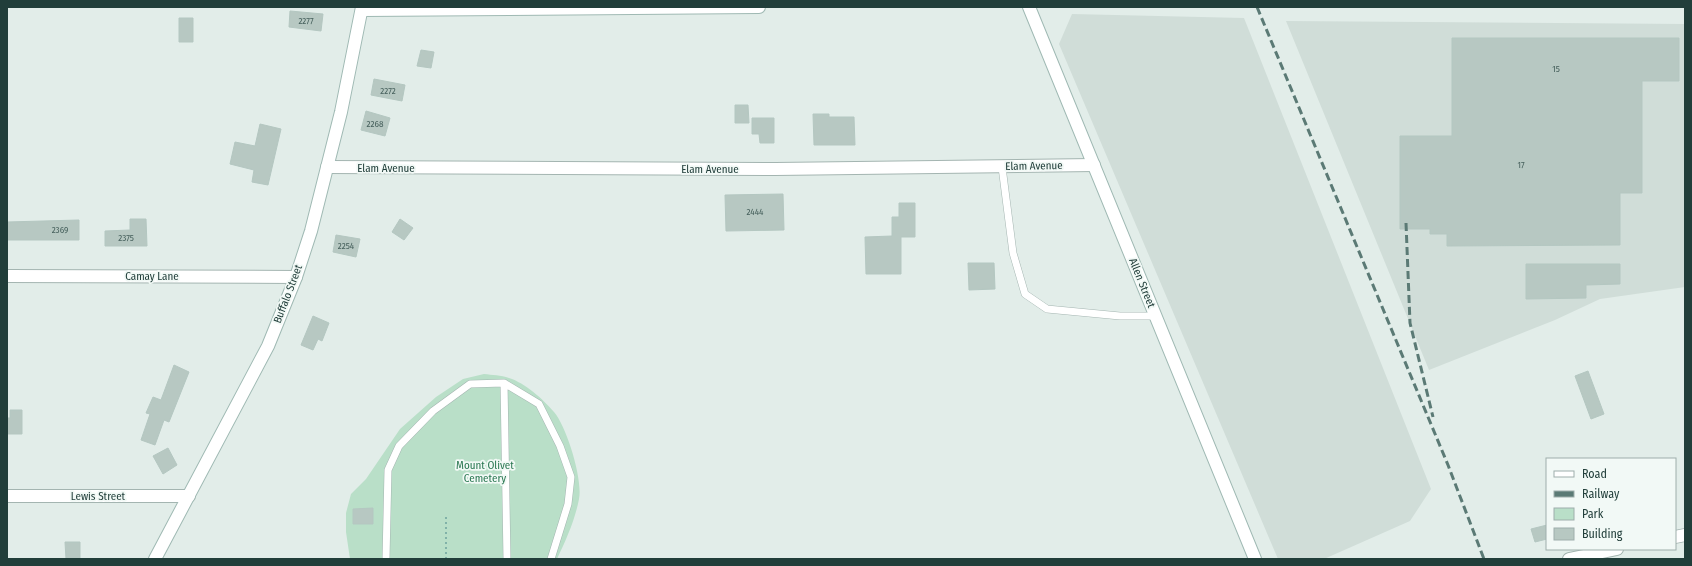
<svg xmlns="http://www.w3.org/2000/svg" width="1692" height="566" viewBox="0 0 1692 566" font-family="'Fira Sans Condensed',sans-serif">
  <rect width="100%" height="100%" fill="#e2ede9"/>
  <path fill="#d0ddd8" d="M1072,14L1244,18L1431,489L1410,521L1324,559H1278L1059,44Z
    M1286,21L1685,24V287L1600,299L1555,320L1429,370Z"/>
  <path fill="#b9dfc8" d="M484,374C492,375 501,375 509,378C525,383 543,399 554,412C567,427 583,480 579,499C575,520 566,540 557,559H350L346,532V513L351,494L366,479L400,429L436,397L463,379Z"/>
  <path fill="#b7c8c2" stroke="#b4c7c1" d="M290,11L323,14L321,31L289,27Z
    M179,18H193V42H179Z
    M1452,38H1679V81H1642V193H1620V245L1447,246V234H1430V229H1400V136H1452Z
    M421,50L434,52L431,68L417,66Z
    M374,79L405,85L402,101L371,95Z
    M735,105H748L749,123H735Z
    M366,111L390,118L385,136L361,130Z
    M813,114H829V117H854L855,145H814Z
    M752,118H774V143H760L759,134H752Z
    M260,124L281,129L268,185L252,182L254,170L230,164L235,142L255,146Z
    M783,194L784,230L726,231L725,195Z
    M899,203H915V237H901V274H866L865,237L892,236V217H899Z
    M130,219H146L147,246H105V231L130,230Z
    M400,219L413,228L404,240L392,232Z
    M79,220V240H7V222Z
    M336,235L360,239L356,257L333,252Z
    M968,263H994L995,289L969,290Z
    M1526,264H1620V284L1586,285V298L1526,299Z
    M313,316L329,323L322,341L318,339L313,350L301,345Z
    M174,365L189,372L169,422L164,420L155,445L141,440L150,414L146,413L153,397L161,400Z
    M1588,371L1604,414L1591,419L1575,376Z
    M10,410H22V434H7V418H10Z
    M168,448L177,465L163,474L153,456Z
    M373,508V524H353V509Z
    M1547,525V539L1535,542L1531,529Z
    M65,542H80V559H66Z"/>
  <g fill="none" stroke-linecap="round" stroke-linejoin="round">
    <defs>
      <path id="lane" d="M1002,167L1013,253L1025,294L1047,309L1120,316H1156
        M504,383L507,559
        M386,559L388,470L399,446L433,411L470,384L504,383L539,404L560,446L571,477L568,504L551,559"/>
      <path id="street" d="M327,167L775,169L1094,165
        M7,276L296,277
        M7,496H189
        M1675,537L1685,535
        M1569,559L1617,549"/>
      <path id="secondary" d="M1029,7L1255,559
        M362,10L759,7
        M155,559L268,346L296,277L311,231L341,112L362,7"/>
    </defs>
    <use href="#lane" stroke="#a4b5b1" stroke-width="8"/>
    <use href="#street" stroke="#a4b5b1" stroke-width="14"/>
    <use href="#secondary" stroke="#9fb9b3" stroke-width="14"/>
    <path stroke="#81b2a8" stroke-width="2" stroke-dasharray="2 3" stroke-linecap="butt" d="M446,517V559"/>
    <use href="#lane" stroke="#fff" stroke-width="7"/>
    <use href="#street" stroke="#fff" stroke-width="12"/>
    <use href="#secondary" stroke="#fff" stroke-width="12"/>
    <path stroke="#5b7a75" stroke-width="3" stroke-dasharray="8 4" stroke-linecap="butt" d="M1257,7L1448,465L1484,559
      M1406,223L1410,323L1433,417"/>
  </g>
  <g text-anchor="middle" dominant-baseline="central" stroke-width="3.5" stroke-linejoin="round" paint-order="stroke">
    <g font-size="9" fill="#46605c">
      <text x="306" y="21">2277</text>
      <text x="1556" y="69">15</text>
      <text x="388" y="91">2272</text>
      <text x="375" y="124">2268</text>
      <text x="1521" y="165">17</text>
      <text x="755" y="212">2444</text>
      <text x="60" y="230">2369</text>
      <text x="126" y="238">2375</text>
      <text x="346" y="246">2254</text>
    </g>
    <g font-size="11" fill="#213e3a" stroke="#f2f9f6">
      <text transform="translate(1034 166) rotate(-1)">Elam Avenue</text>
      <text x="386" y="168">Elam Avenue</text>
      <text x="710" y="169">Elam Avenue</text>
      <text x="152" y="276">Camay Lane</text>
      <text transform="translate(1142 283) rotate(68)">Allen Street</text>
      <text transform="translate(288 294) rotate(-69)">Buffalo Street</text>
      <text x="98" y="496">Lewis Street</text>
    </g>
    <g font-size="11" fill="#297751" stroke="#f2f9f6">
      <text x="485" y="465">Mount Olivet<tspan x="485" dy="13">Cemetery</tspan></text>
    </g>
  </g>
  <rect width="1692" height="566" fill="none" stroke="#213e3a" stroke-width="16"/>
  <rect x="1546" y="458" width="130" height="92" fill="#f2f9f6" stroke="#9eaeab"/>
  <rect x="1554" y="471" width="20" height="6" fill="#ffffff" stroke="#9eaeab"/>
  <text x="1582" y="478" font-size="12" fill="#213e3a">Road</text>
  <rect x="1554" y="491" width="20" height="6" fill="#5b7a75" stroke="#9eaeab"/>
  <text x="1582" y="498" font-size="12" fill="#213e3a">Railway</text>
  <rect x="1554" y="508" width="20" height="12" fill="#b9dfc8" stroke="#9eaeab"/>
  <text x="1582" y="518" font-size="12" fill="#213e3a">Park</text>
  <rect x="1554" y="528" width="20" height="12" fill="#b7c8c2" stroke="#9eaeab"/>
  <text x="1582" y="538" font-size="12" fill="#213e3a">Building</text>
</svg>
